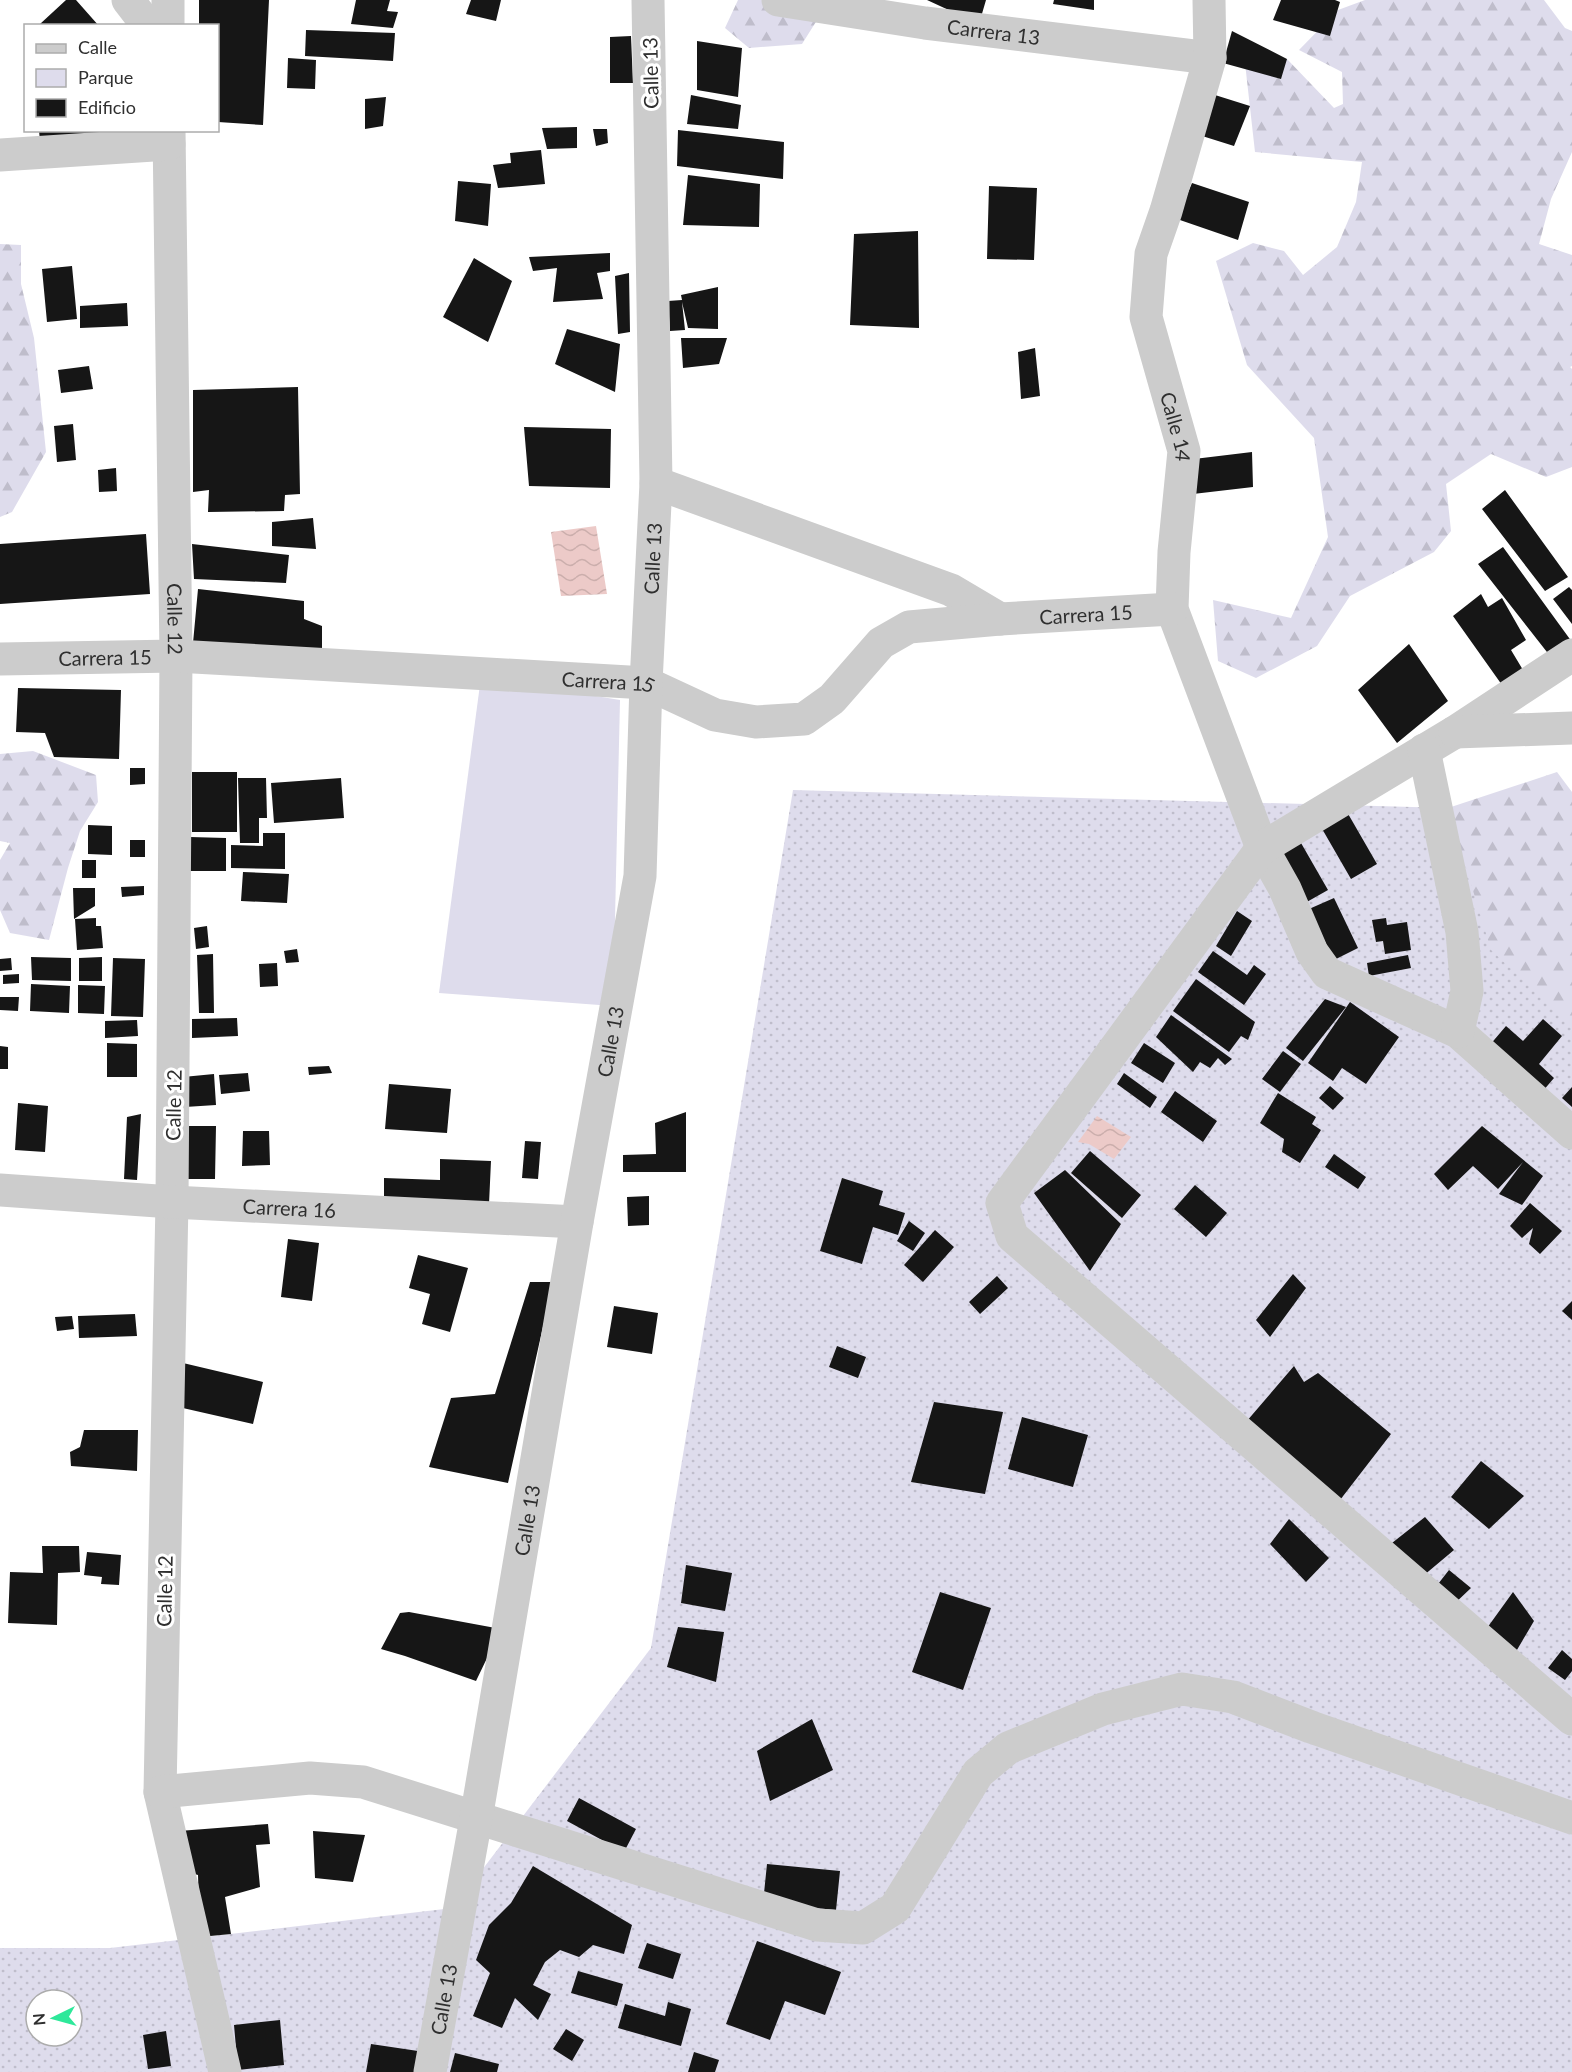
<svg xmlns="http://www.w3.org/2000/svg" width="1572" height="2072" viewBox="0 0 1572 2072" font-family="Lato,sans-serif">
  <defs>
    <pattern id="grass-dots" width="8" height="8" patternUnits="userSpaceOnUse" patternTransform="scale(1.5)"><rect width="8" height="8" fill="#dedcec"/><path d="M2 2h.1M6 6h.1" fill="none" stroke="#bfbdcb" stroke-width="1.8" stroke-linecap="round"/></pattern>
    <pattern id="forest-firs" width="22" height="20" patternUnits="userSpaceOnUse" patternTransform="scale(1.5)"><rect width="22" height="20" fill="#dedcec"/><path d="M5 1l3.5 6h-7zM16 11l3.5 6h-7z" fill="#bfbdcb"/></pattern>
    <pattern id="water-waves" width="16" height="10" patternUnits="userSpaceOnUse" patternTransform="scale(1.5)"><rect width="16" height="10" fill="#eccac8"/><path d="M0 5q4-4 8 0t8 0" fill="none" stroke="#cbaeac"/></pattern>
  </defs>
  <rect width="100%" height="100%" fill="#fff"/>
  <path fill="url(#grass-dots)" fill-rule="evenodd" d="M793,790L1448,808L1572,829V2072H0V1948H110L453,1908L651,1648ZM36,2000H72V2036H36Z"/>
  <path fill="url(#forest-firs)" d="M738,0H804L819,17L802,44L749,48L725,28Z
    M1365,0H1544L1565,28L1572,31V152L1551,199L1539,244L1572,255V366L1570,367L1572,369V467L1546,477L1491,454L1446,484L1451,531L1434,552L1350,596L1317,646L1256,678L1218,661L1213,600L1291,618L1328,537L1314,438L1247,365L1216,261L1253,243L1284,251L1303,275L1337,247L1356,202L1362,162L1255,152L1245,63L1287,59L1334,108L1343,104L1342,72L1299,50L1338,10Z
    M0,244L21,245V284L34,338L46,452L12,512L0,517Z
    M33,751L96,775L98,802L80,831L68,868L49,940L10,933L0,910V860L10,843L0,841V754Z
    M1557,772L1572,792V1026L1491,950L1448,808Z"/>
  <path fill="#dedcec" d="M481,677L620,700L613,1006L439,993Z"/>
  <path fill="url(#water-waves)" d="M596,526L607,594L561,596L551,532Z
    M1097,1116L1131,1137L1114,1159L1089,1144L1078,1142Z"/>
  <path fill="#161616" d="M66,0H76L99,26H42L40,24Z
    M199,0H269L263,125L218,122V26H199Z
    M356,0H390L387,11L398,12L393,28L351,24Z
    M471,0H501L496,21L466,14Z
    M927,0H986L979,24Z
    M1054,0H1094V10L1053,4Z
    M1281,0H1335L1340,2L1330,36L1273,20Z
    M306,30L395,33L393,61L305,56Z
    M1232,31L1287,59L1281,79L1223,63Z
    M631,36L633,83H610V37Z
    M697,41L742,48L738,97L697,90Z
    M288,58L316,60L315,89L287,88Z
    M691,95L741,105L738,129L687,124Z
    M1215,95L1250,106L1234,146L1199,135Z
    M386,97L383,126L365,129V99Z
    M577,127V148L547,149L542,128Z
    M593,129H607L608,143L596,146Z
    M39,130H127L40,142Z
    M678,130L784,142L783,179L677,166Z
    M541,150L545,184L498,188L493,165L511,163L510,153Z
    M688,175L760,184L759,227L683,225Z
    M458,181L491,184L488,226L455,221Z
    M1192,183L1249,202L1238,240L1177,219Z
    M989,186L1037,188L1034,260L987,259Z
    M918,231L919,328L850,325L854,234Z
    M610,253V271L597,273L603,299L553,302L557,268L533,271L529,257Z
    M474,258L512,281L488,342L443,317Z
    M72,266L77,319L47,322L42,269Z
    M629,273L630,332L618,334L615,276Z
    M718,287V329L688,328L682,302L685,330L670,331L668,301L682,300L681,295Z
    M127,303L128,326L80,328V306Z
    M567,329L620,344L615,392L555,364Z
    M681,338H727L719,364L683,368Z
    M1035,348L1040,396L1021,399L1018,352Z
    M89,366L93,389L61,393L58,370Z
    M298,387L300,494L285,495L284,511L208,512L209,490L193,492V390Z
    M73,424L76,460L57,462L54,426Z
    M524,427L611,429L610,488L529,486Z
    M1252,452L1253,487L1193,494L1194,459Z
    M116,468L117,491L99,492L98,470Z
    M1505,490L1568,577L1545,591L1482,509Z
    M313,518L316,549L272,546V522Z
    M146,534L150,594L0,604V544Z
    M192,544L289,555L286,583L194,579Z
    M1503,547L1572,642L1554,661L1478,564Z
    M1569,587L1572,590V624L1553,599Z
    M198,589L304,601V619L322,626V656L193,643Z
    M1481,594L1488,607L1502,598L1526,640L1511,650L1523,670L1502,685L1453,616Z
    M1409,644L1448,701L1397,743L1358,690Z
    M18,688L121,690L119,759L54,757L45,733L16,732Z
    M130,768H145V784L130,785Z
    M192,772H237V832H192Z
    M238,778H266L267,818H259V843H240Z
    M341,778L344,818L274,823L271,783Z
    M1347,812L1377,864L1351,879L1321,827Z
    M88,825L112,826V855L88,854Z
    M263,833H285V869L231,868V845L263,846Z
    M1297,836L1328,890L1305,903L1276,848Z
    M190,837L226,838V871H190Z
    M130,840H145V857H130Z
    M82,860H96V878H82Z
    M243,872L289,874L287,903L241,901Z
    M144,886V895L122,897L121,887Z
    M73,888H95V906L74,919Z
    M1334,898L1358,948L1334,960L1309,909Z
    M1237,911L1252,921L1231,956L1216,946Z
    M96,918V926H101L103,948L77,950L75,919Z
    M1386,918L1387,925L1407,922L1411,950L1385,954L1383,941L1376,942L1372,920Z
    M207,926L209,947L196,949L194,928Z
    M297,949L299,962L286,963L284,951Z
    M1213,951L1247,975L1254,965L1266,974L1244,1005L1198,972Z
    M213,954L214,1013H199L197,955Z
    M1408,955L1411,968L1369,976L1367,963Z
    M31,957L71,958V981L32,980Z
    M102,957V981H79V958Z
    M11,958L12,970L0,971V959Z
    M113,958L145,959L143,1017L111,1016Z
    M277,963L278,986L260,987L259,964Z
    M19,974V983L3,984V975Z
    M1196,979L1255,1022L1248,1040L1241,1036L1229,1052L1173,1011Z
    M31,984L70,986L69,1013L30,1011Z
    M78,985L105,986L104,1014L78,1013Z
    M0,997H19L18,1011L0,1010Z
    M1325,999L1346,1007L1303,1061L1286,1048Z
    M1350,1002L1399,1037L1366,1084L1342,1068L1333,1081L1308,1063Z
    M1171,1015L1232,1059L1225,1065L1218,1058L1210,1068L1200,1062L1193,1072L1156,1037Z
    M237,1018L238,1036L192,1038V1019Z
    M1543,1019L1562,1036L1539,1064L1554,1078L1536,1099L1483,1053L1506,1026L1523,1041Z
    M137,1020L138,1036L105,1038V1021Z
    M107,1043L137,1044V1077H107Z
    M1144,1043L1175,1063L1163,1083L1131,1063Z
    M0,1046L8,1047V1069H0Z
    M1283,1051L1301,1064L1280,1092L1262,1079Z
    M329,1066L332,1073L309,1075L308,1067Z
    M248,1073L250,1091L221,1094L219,1075Z
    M1124,1073L1157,1097L1150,1108L1117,1084Z
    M214,1074L216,1105L185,1107L183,1077Z
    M389,1084L451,1089L447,1133L385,1129Z
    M1330,1086L1344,1098L1333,1110L1319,1098Z
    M1572,1087V1107L1562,1098Z
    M1175,1091L1217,1121L1203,1142L1161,1112Z
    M1278,1093L1316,1117L1312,1124L1321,1130L1300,1163L1282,1152L1284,1139L1260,1123Z
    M18,1103L48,1106L45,1152L15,1150Z
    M686,1112V1172H623V1155L656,1154L655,1123Z
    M141,1114L137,1180L124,1179L127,1117Z
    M182,1126H216L215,1179H181Z
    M1482,1126L1543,1176L1522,1205L1499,1194L1523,1162L1498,1189L1473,1166L1448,1190L1434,1174Z
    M243,1131H269L270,1165L242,1166Z
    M525,1141L541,1142L538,1179L522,1178Z
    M1090,1151L1141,1195L1122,1218L1071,1173Z
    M1334,1154L1366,1177L1358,1189L1325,1167Z
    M440,1159L491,1161L489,1204L384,1200V1178L440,1180Z
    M1065,1170L1121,1224L1090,1271L1034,1193Z
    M842,1178L883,1191L879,1205L905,1213L898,1235L873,1227L862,1264L820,1251Z
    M1195,1185L1227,1213L1206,1237L1174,1209Z
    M649,1196V1225L628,1226L627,1197Z
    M1530,1203L1562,1231L1540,1254L1529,1244L1533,1228L1522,1238L1510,1226Z
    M909,1221L925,1233L913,1251L897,1241Z
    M935,1230L954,1247L923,1282L904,1265Z
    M288,1239L319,1243L312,1301L281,1297Z
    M418,1255L468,1268L450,1332L422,1324L430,1294L409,1288Z
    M1293,1274L1306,1288L1270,1337L1256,1320Z
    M997,1276L1008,1288L980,1314L969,1302Z
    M530,1282H553L508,1483L429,1467L451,1398L495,1394Z
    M1572,1301V1320L1562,1311Z
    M614,1306L658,1313L652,1354L607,1347Z
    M135,1314L137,1336L79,1338L78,1316Z
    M72,1316L74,1329L57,1331L55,1317Z
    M837,1346L866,1357L858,1378L829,1367Z
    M183,1363L263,1382L253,1424L174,1406Z
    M1294,1366L1304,1382L1318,1373L1391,1434L1340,1500L1246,1422Z
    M934,1402L1003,1412L985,1494L911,1482Z
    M1022,1417L1088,1435L1073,1487L1008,1469Z
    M84,1430H138L137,1471L71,1466L70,1452L80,1447Z
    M1481,1461L1524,1496L1489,1529L1451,1497Z
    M1425,1517L1454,1550L1423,1576L1392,1543Z
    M1289,1519L1329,1558L1306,1582L1270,1544Z
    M42,1546H79L80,1572L58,1573L57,1625L8,1623L10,1572L43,1573Z
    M87,1552L121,1555L119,1585L101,1584L102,1577L84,1575Z
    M686,1565L732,1573L725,1611L681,1603Z
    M1449,1570L1471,1588L1452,1606L1431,1593Z
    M940,1592L991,1608L963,1690L912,1672Z
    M1513,1592L1534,1621L1514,1655L1482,1635Z
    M409,1612L501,1629L476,1681L405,1656L381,1649L400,1613Z
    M678,1627L724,1632L716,1682L667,1667Z
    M1562,1650L1572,1659V1671L1565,1680L1548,1668Z
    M812,1719L833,1770L770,1801L757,1751Z
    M579,1798L636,1829L624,1852L567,1821Z
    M268,1824L270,1844L256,1845L260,1887L225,1897L231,1934L200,1937L198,1875L187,1872L179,1831Z
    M313,1831L365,1835L353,1882L315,1878Z
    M767,1864L840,1871L836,1910L763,1903Z
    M533,1866L632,1925L624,1954L593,1945L579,1957L560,1950L545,1962L533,1985L551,1994L538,2020L515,1998L502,2028L473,2016L490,1973L476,1960L489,1925L511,1903Z
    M757,1941L841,1972L825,2015L785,2001L770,2040L726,2024Z
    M647,1943L681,1954L673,1979L638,1968Z
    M578,1971L623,1984L617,2006L571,1993Z
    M668,2002L691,2009L681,2046L618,2028L625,2004L665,2016Z
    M280,2020L284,2065L238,2070L234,2025Z
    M566,2029L584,2040L572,2061L553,2049Z
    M166,2031L171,2066L148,2069L143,2035Z
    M371,2044L418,2051L415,2072H366Z
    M694,2052L719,2060L715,2072H688Z
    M455,2053L499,2064L497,2072H450Z"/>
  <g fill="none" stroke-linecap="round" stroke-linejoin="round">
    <g stroke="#ccc" stroke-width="33">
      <path d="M128,0L148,26"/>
      <path id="s1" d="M778,0L925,23L1210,58"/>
      <path id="s2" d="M1209,0L1210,58L1166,211L1151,254L1146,317L1184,451L1174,552L1172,609L1262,848L1285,889L1312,952L1327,973L1458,1032L1572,1133"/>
      <path d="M168,26V0"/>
      <path id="s3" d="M169,130L176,656L172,1202L160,1792L225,2072"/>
      <path d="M0,155L169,144"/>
      <path d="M656,483L951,590L1000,619"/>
      <path d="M1572,655L1455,732L1262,848L1002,1203L1012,1236L1572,1719"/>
      <path id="s4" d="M0,659L176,656L646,683L715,715L756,722L804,719L832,699L881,643L909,627L1000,619L1172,609"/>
      <path d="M1455,732L1572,728"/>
      <path d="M1424,750L1462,932L1467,991L1458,1032"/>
      <path id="s5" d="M0,1190L172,1202L577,1222"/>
      <path d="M160,1792L310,1778L363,1782L817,1925L863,1928L895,1908L978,1773L1008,1748L1103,1709L1182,1689L1233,1697L1311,1727L1572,1818"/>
      <path id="s6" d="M430,2072L476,1819L577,1222L640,876L646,683L656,483L648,0"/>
    </g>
  </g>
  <g text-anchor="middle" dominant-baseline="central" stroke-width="6" stroke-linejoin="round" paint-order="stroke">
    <g font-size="20" fill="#2f2f2f" stroke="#fff">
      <text stroke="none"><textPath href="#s1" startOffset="218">Carrera 13</textPath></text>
      <text transform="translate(650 73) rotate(-91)">Calle 13</text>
      <text stroke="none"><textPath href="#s2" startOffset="440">Calle 14</textPath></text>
      <text stroke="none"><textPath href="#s6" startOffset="1532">Calle 13</textPath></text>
      <text stroke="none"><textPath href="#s4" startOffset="1131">Carrera 15</textPath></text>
      <text stroke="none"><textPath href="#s3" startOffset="489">Calle 12</textPath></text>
      <text stroke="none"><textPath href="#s4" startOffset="105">Carrera 15</textPath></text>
      <text stroke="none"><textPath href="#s4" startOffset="609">Carrera 15</textPath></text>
      <text stroke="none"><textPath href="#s6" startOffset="1046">Calle 13</textPath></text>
      <text transform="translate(173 1105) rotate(-89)">Calle 12</text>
      <text stroke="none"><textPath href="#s5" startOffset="290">Carrera 16</textPath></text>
      <text stroke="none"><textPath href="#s6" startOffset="560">Calle 13</textPath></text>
      <text transform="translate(164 1591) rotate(-89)">Calle 12</text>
      <text stroke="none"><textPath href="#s6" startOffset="74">Calle 13</textPath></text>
    </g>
  </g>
  <rect x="24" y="24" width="195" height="108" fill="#ffffff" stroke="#acacac" stroke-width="1.5"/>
  <rect x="36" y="44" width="30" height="9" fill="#cccccc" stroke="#acacac" stroke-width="1.5"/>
  <text x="78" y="54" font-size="18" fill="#2f2f2f">Calle</text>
  <rect x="36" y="69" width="30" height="18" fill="#dedcec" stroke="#acacac" stroke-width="1.5"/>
  <text x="78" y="84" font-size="18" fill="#2f2f2f">Parque</text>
  <rect x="36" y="99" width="30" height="18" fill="#161616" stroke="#acacac" stroke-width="1.5"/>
  <text x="78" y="114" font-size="18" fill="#2f2f2f">Edificio</text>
  <g transform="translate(54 2018) rotate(265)"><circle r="28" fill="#ffffff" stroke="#acacac" stroke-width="1.5"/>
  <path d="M0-4.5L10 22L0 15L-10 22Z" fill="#2ee89a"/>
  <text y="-9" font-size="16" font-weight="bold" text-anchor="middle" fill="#2f2f2f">N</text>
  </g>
</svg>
